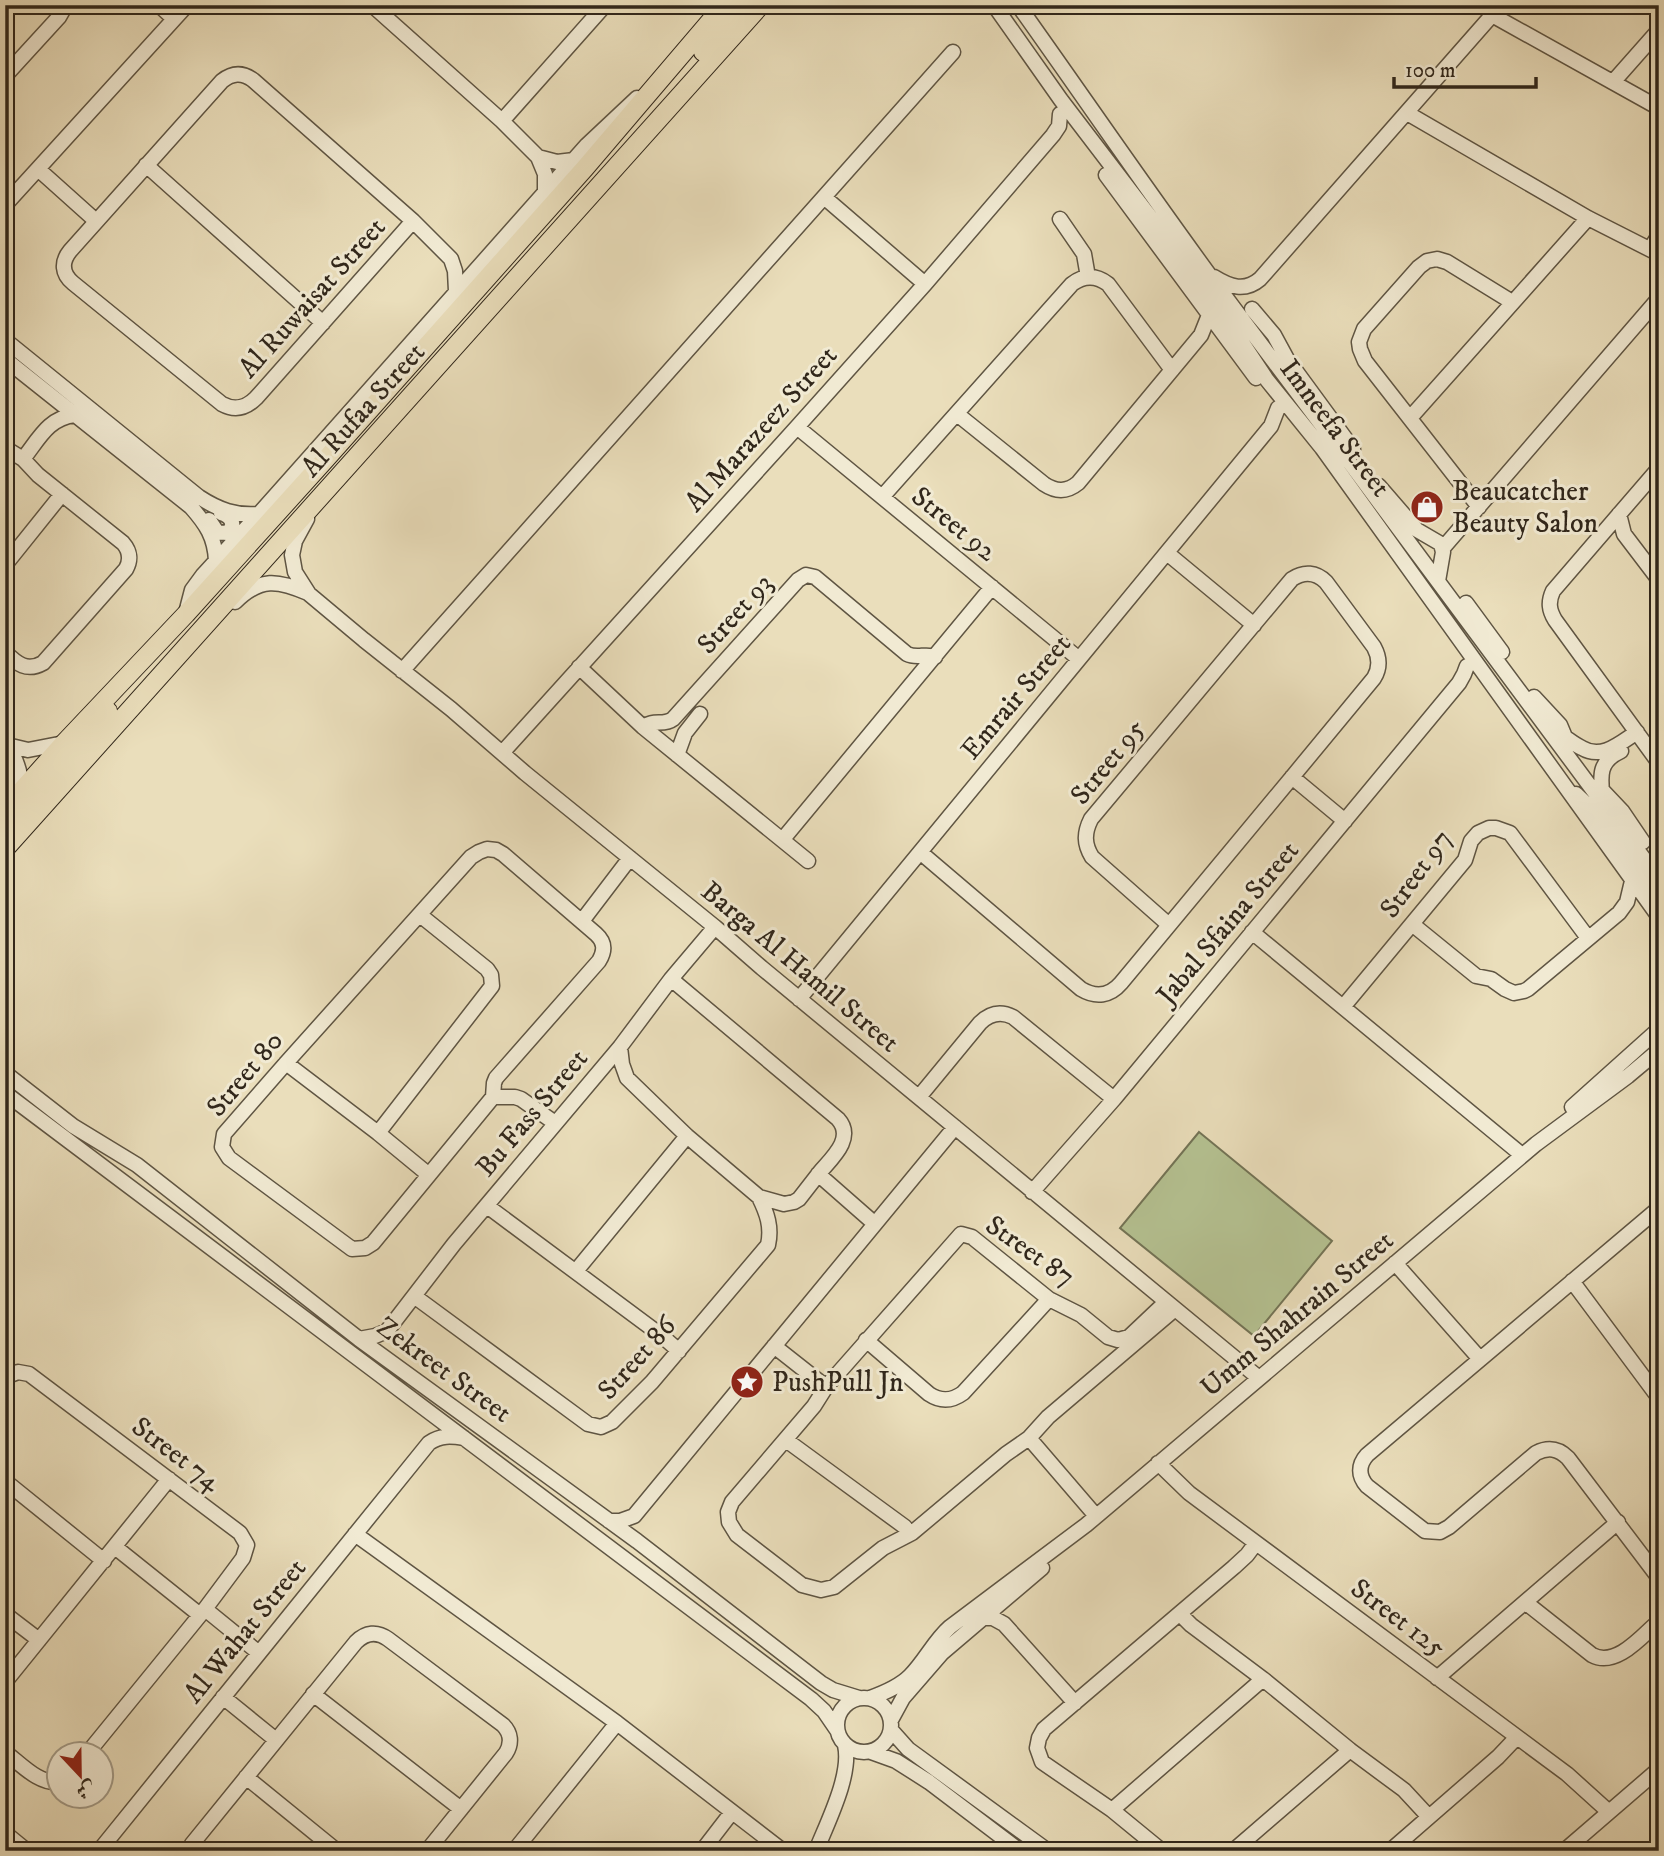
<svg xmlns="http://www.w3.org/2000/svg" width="1664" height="1856" viewBox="0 0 1664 1856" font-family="'IM FELL DW Pica',Amiri,serif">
  <rect width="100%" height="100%" fill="#eadebb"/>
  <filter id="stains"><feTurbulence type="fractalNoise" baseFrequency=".00286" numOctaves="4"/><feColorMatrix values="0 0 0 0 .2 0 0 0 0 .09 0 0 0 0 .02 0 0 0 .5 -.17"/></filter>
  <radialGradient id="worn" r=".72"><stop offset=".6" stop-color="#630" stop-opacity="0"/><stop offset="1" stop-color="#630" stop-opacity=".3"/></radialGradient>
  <path fill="#b5c292" stroke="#737456" stroke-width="2" d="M1199,1132L1332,1241L1254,1336L1120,1228Z"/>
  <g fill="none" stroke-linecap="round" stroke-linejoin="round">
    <defs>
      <path id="minor" d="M159,5L173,18
        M372,5L502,121L538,157L545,174V192
        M994,5L1061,100L1216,303L1267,380L1322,448L1659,917
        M1018,5C1090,106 1159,208 1233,307C1376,497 1518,688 1659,879
        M1492,15L1659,108
        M5,76L59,17L63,10V5
        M1613,82L1659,30
        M1407,113L1588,218L1659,254
        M502,121L605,5
        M538,157L557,162L574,160
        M146,165L323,323
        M38,169L96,221
        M1106,175L1256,378
        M824,197L925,284
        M5,205L187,5
        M1060,219L1084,254L1088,277
        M413,221L256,398C246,408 235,411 222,404L73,283C62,274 61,262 70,251L222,81C232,73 242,72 253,80L413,221L451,259L455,271L456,291
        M1650,249L1659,235
        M1214,277C1230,287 1245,292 1260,279L1501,5
        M1252,309L1274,335L1287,359L1353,449
        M5,340L199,497C219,510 236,516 259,514
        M5,359L191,507C206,524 215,537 216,561
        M957,414L1044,484C1056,492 1067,492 1078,483L1201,335L1209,315
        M1410,418L1588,218
        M797,427L1079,659
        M5,448L23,459L38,475L123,543C130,551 131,560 126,569L43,663C27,672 17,664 5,652
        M23,459C39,439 48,418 75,415
        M1659,468L1553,591C1548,602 1549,610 1555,620L1659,763
        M1379,486L1417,530L1441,544L1443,552L1438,581
        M882,497L1072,284C1084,275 1096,275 1108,284L1172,370
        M1479,507L1365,361L1360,349L1359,342L1364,329L1419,267L1427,261L1437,259L1447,262L1512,302
        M1619,514L1624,534L1659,580
        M307,519L295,541L292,555L295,572L309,594L364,640L451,709L525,773L715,927L762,968L1259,1378
        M209,520L217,532L227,533C237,525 231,516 221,513
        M1443,548L1659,298
        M1167,553L1254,625
        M5,565L62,494
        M235,602C260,577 278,580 308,593
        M1466,603L1502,652
        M186,613L192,590L203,575L259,514L587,145L637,98
        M579,667L643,727L808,861
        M402,671L953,52
        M1534,697L1560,725L1565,737
        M643,727C653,719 664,726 673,719L798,580L806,575L815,577L907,654C917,659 926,653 935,657
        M1558,733C1566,737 1573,744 1582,748C1602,760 1620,743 1637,732
        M6,744C17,759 22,774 21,792
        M7,745L28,750L64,743
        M502,753L797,427L925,284L1053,135L1059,126L1060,114
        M677,755L685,733L700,714
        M1292,777L1345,821
        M1604,792L1622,811L1643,842
        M1576,794L1598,815L1659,897
        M1603,802C1601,780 1596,762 1621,751
        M783,839L992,587
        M487,849L496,850L503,854L596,934C605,942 605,951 599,961L496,1078L494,1083L493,1097L373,1243L365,1248L352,1249L229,1158L222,1147L224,1134L286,1063L471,857L479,852Z
        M920,852L1081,989C1096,998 1110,996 1121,983C1205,882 1290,780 1374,678C1380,668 1380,658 1374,647L1326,582C1316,572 1304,571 1292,579L1091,819C1084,833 1084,844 1092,857L1169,925
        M582,921L630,858
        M1412,924L1476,976L1491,979L1505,989L1514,993L1524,991L1528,989L1619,913L1627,902L1632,881
        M1252,932L1522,1155
        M799,999L1271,426L1278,408
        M1343,1007L1465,860L1471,841L1478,833L1489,828H1496L1510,833L1588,938
        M620,1047L622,1064L627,1078L687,1136L759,1197L784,1204L794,1202L799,1199C806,1190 813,1181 820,1172C832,1158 855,1138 838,1119L671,979
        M286,1063L378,1133L429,1175
        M5,1073L73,1126L137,1165L359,1339L637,1541L821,1683L833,1690L859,1698
        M5,1093L811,1699L824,1711L837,1730
        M493,1097H515L521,1099L555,1123
        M919,1097L980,1023C990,1013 1001,1011 1013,1017L1114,1099
        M1572,1107L1659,1029
        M378,1133L492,986L491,975L487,969L420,915
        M818,1174L875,1224
        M1032,1192L1114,1099L1459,683L1464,674L1467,666
        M487,1206L662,1336L679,1351
        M1659,1208L1367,1455C1358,1465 1358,1476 1367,1486L1425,1531L1440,1532L1449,1527L1536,1453C1548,1447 1558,1448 1568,1458L1659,1578
        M1395,1263L1480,1359
        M576,1271L687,1136
        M1572,1281L1659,1398
        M414,1296L588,1424L601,1427L612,1422L652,1382L768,1245C772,1227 767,1213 759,1197
        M359,1339L375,1336L387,1331L454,1244L620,1047L671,979L715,927
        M866,1340L929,1394C941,1402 952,1401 963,1393L1049,1299
        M774,1346L826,1387L814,1406L732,1502L728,1512L729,1522L737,1535L802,1585L821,1590L834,1587L883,1548L912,1533L1006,1454L1029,1438L1048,1417L1175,1309
        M5,1377L18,1372L29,1374L240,1533L247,1545L243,1558L205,1609L86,1755
        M826,1387L961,1234L972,1237L1049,1299L1081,1315L1108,1337L1118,1340L1129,1337L1166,1302
        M1029,1438L1096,1516
        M786,1440L905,1527
        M1158,1463L1189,1493L1567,1774L1609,1812
        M5,1481L104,1561
        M609,1521H620L634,1516L955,1127
        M355,1534L617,1723L783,1851
        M115,1547L200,1615
        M1525,1602L1592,1655C1616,1668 1642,1636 1659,1621
        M205,1609L259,1653
        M5,1614L39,1640
        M1180,1614L1191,1625L1263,1679L1350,1750L1404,1790L1429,1817
        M983,1618H993L1004,1624L1075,1703
        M1437,1678L1618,1522
        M5,1682L169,1479
        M313,1694L461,1809
        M223,1697L276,1740
        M837 1725a27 27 0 1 1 54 0a27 27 0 1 1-54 0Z
        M870,1698C884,1693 899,1687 910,1676C925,1661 934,1641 950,1627L1086,1525L1536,1144L1628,1076L1659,1050
        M891,1720L903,1698L942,1653L1042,1568
        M891,1730L908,1749L1048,1851
        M5,1752C21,1764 39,1785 60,1782
        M871,1752L896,1761L929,1782L1020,1851
        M246,1777L337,1851
        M1112,1810L1263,1679
        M5,1833L27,1851
        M99,1851L429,1443C441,1435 451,1436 464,1438
        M189,1851L192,1844L356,1642C366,1632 377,1631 388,1639L503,1725C511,1733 512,1743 506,1753L427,1851
        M514,1851L617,1723
        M702,1851L732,1812
        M816,1851C827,1823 852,1775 845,1745
        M1162,1851L1112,1810L1042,1762L1037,1748L1039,1738L1044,1729L1234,1567L1247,1555L1256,1543
        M1233,1851L1350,1750
        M1390,1851L1498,1757L1517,1737
        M1564,1851L1659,1769"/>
      <path id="major" d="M703,52L744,5
        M5,809L64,743L186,614L325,460L585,168L724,5
        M5,827L91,732L108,711
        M5,849L761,5"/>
    </defs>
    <use href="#minor" stroke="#5f5543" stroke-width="17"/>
    <use href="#major" stroke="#31271b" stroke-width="20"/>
    <use href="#minor" stroke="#f1ead3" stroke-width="14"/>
    <use href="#major" stroke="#eadebb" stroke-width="18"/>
  </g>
  <defs>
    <symbol id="shop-disc" viewBox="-11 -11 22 22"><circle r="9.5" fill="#8f2418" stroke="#f1ead3"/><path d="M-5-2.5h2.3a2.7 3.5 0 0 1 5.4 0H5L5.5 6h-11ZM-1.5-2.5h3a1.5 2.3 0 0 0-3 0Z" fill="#fff"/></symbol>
    <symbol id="sight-disc" viewBox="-11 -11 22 22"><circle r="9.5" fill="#8f2418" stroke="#f1ead3"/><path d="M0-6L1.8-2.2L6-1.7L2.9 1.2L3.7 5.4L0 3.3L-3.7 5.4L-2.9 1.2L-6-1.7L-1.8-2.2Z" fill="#fff"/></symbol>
  </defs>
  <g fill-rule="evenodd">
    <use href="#shop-disc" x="1408" y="488" width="38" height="38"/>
    <use href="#sight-disc" x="728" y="1363" width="38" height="38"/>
  </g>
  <g text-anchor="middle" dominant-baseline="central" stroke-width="6" stroke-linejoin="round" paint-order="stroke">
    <g font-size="28" fill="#31271b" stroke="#f1ead3">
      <text transform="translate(312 298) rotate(-48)">Al Ruwaisat Street</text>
      <text transform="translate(363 410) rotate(-48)">Al Rufaa Street</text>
      <text transform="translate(1335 428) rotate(53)">Imneefa Street</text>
      <text transform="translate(761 429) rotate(-48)">Al Marazeez Street</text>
      <text transform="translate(954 524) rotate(39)">Street 92</text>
      <text transform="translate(735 614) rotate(-48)">Street 93</text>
      <text transform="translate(1016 697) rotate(-50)">Emrair Street</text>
      <text transform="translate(1108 762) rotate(-51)">Street 95</text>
      <text transform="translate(1416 874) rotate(-54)">Street 97</text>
      <text transform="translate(1228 923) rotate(-50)">Jabal Sfaina Street</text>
      <text transform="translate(800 967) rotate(40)">Barga Al Hamil Street</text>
      <text transform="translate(245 1074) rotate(-50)">Street 80</text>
      <text transform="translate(532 1113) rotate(-50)">Bu Fass Street</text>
      <text transform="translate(1030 1251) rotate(35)">Street 87</text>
      <text transform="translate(1297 1314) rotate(-40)">Umm Shahrain Street</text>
      <text transform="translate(637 1358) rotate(-48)">Street 86</text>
      <text transform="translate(444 1370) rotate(36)">Zekreet Street</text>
      <text transform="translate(176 1454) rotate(37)">Street 74</text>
      <text transform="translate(1398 1618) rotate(37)">Street 125</text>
      <text transform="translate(245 1631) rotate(-51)">Al Wahat Street</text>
    </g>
    <g font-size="28" fill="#31271b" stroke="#f1ead3" text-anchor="start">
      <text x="1452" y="491">Beaucatcher<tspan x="1452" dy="32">Beauty Salon</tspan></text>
      <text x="772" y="1382">PushPull Jn</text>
    </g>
  </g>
  <rect width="1664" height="1856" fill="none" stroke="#eadebb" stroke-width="28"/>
  <rect x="7" y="7" width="1650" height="1842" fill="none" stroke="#31271b" stroke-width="3.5"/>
  <rect x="14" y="14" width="1636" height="1828" fill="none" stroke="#31271b" stroke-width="2"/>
  <g transform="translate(80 1775) rotate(158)"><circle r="33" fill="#f1ead3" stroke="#a49c89" stroke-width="2"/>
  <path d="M0-5L12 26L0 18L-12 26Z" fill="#8f2418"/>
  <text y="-10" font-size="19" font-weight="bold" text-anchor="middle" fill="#31271b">ش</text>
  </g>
  <path d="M1394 77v10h142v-10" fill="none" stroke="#31271b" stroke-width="3.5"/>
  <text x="1405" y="77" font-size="21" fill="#31271b" stroke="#f1ead3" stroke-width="5" paint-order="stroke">100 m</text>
  <rect width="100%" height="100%" filter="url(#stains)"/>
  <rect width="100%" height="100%" fill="url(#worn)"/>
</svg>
